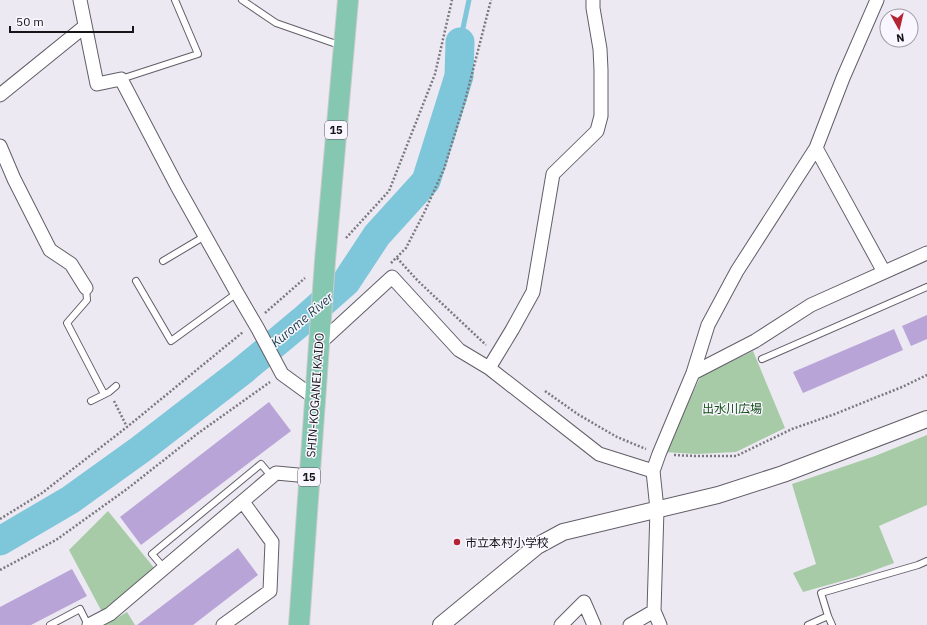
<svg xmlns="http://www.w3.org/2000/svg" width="927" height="625" viewBox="0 0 927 625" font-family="'IBM Plex Sans','Noto Sans JP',sans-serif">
  <rect width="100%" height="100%" fill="#ede9f3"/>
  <path fill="#a7cba6" d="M753,351L785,428L736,452L696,454L664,452L701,376Z
    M927,435V505L879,526L894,563L856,577L803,592L793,573L816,564L792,484L875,456Z
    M108,511L155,569L102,612L69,550Z
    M127,612L135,625H104L107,624Z"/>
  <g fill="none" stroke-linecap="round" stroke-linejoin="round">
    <path stroke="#7ec6d9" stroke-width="5" d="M460,42L469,0"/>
    <path stroke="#7ec6d9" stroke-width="29" d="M0,541L70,500L141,449L242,371L302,321L346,282L377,235L426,181L459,76L460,42"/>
  </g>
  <path fill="#b8a4d7" d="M927,315V339L911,346L902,326Z
    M894,329L903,350L803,393L793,372Z
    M269,402L291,431L141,545L120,517Z
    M238,548L258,575L193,625H137Z
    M72,569L87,596L31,625H0V607Z"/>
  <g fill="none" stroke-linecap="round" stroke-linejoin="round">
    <defs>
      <path id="service" d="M242,0L276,23L342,46
        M121,79L198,54L175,0
        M163,261L205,236
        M136,281L171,341L237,293
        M86,288L87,300L67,323L104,394
        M762,359L927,287
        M91,401L109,392L116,386
        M164,568L152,554L261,464L272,477
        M50,625L80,609L88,625
        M808,625L828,616
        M832,625L828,616L821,593L918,565L927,561"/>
      <path id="minor" d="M80,0L97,84L121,79L177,186L237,293L258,329L282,374L315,398
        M0,95L84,27
        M0,146L14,179L50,250L71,264L86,288
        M816,148L884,272
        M319,344L392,277L459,350L489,368L599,454L653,471L657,509L654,611L660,625
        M489,368L512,330L533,292L553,174L597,131L601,116V70L600,49L593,8V0
        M693,373L755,341L811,305L927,253
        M653,471L659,454L693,373L708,325L737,271L816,148L843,78L877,0
        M89,625L110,614L276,473L309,476
        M223,625L270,591L272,542L243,502
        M561,625L584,602L594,625
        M630,625L654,611"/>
      <path id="tertiary" d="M441,625L537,546L563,532L718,495L783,474L927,419"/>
      <path id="primary" d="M299,625L325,261L348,0"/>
    </defs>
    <use href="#service" stroke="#625e68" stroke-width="8"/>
    <use href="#minor" stroke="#625e68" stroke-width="15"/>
    <use href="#tertiary" stroke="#625e68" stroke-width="18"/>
    <use href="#primary" stroke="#ccc" stroke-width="22"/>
    <path stroke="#7b797f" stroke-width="2.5" stroke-dasharray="2 2" stroke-linecap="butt" d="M346,238L389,191L435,74L452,0
      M397,258L418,281L486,345
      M391,263L406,248L424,213L444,169L465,101L491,0
      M265,313L305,278
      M545,391L579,415L617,437L646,449
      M114,401L127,427
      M674,455L695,456H736L792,429L835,414L902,387L927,375
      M0,519L42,493L127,427L243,332
      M0,570L56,540L127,489L197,434L270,382"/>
    <use href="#service" stroke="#fff" stroke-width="6"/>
    <use href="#minor" stroke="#fff" stroke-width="13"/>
    <use href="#tertiary" stroke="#fff" stroke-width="16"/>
    <use href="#primary" stroke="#85c7b0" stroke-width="20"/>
  </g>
  <circle fill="#b62434" stroke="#f9f6ff" stroke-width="1.5" cx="457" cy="542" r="4"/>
  <g text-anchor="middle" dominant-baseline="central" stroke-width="3" stroke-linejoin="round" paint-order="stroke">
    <g fill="#f9f6ff" stroke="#5a585d" stroke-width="1">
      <rect x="325" y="121" width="22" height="18" rx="3"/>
      <rect x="298" y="468" width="22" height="18" rx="3"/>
    </g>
    <g font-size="11" font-weight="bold" fill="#161518">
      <text x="336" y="130">15</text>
      <text x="309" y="477">15</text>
    </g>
    <g font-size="12" fill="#161518" stroke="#f9f6ff">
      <text transform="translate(315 395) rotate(-86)">SHIN-KOGANEI KAIDO</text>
    </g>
    <g font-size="12" fill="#124e16" stroke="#f9f6ff">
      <text x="732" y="408">出水川広場</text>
    </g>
    <g font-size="12" fill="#161518" stroke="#f9f6ff" text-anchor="start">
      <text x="465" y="542">市立本村小学校</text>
    </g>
    <g font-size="13" font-style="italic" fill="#1b3e46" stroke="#f9f6ff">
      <text transform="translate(302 320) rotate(-40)">Kurome River</text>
    </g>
  </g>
  <g transform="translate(899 28) rotate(172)"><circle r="19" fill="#f9f6ff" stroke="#9e9ca3"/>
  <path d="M0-3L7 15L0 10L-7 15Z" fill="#b62434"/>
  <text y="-6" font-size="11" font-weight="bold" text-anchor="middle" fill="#161518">N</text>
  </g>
  <path d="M10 26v6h123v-6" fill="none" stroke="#161518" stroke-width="2"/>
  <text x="16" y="26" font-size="12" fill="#161518" stroke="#f9f6ff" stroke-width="3" paint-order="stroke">50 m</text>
</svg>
